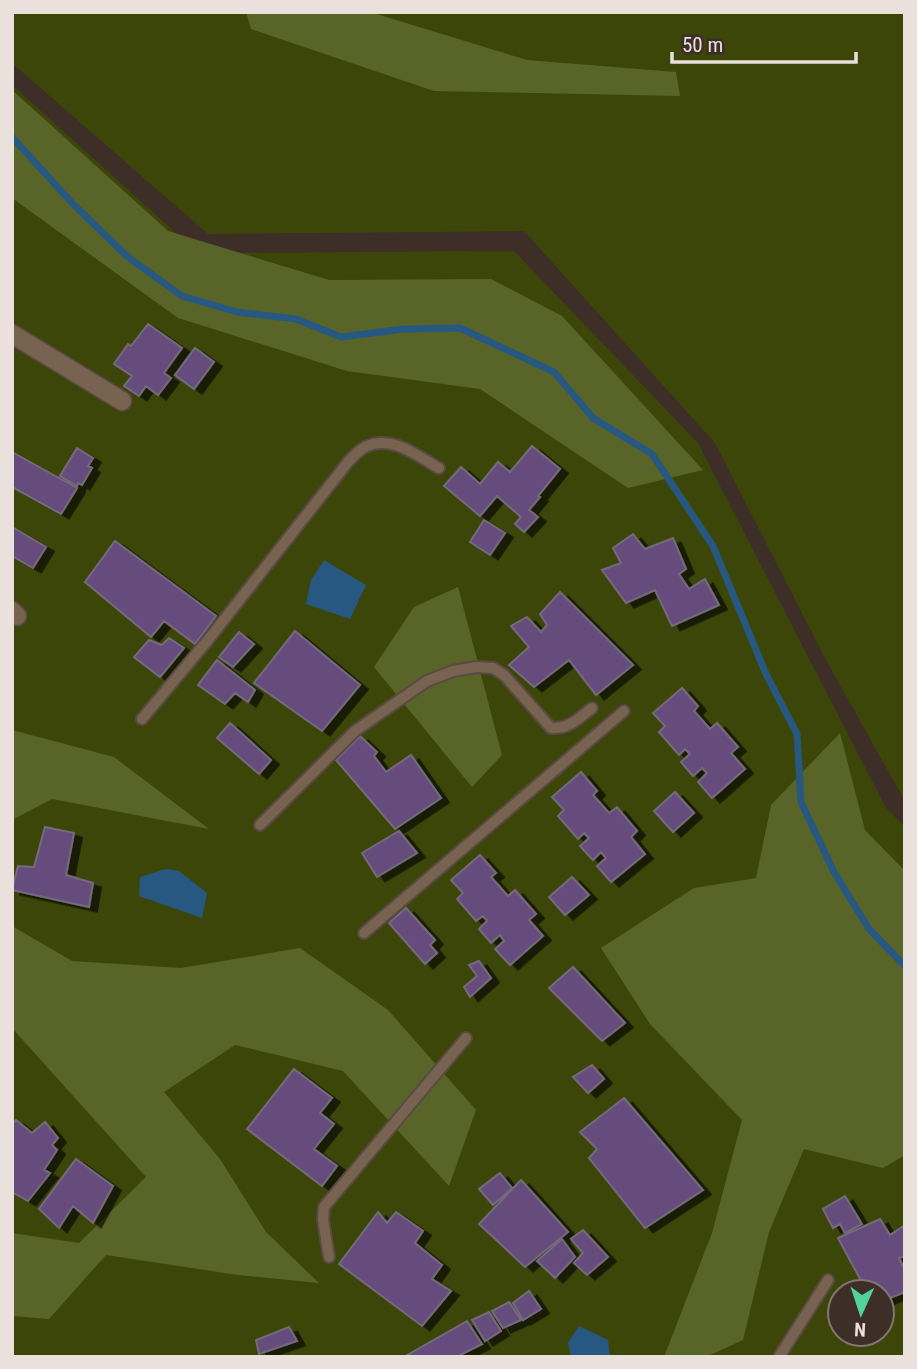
<svg xmlns="http://www.w3.org/2000/svg" width="917" height="1369" viewBox="0 0 917 1369" font-family="'Roboto Condensed',sans-serif">
  <defs>
    <filter id="shadow"><feDropShadow dx="8" dy="4.5" stdDeviation="0" flood-color="#0009"/></filter>
  </defs>
  <rect width="100%" height="100%" fill="#3e2e28"/>
  <path fill="#3d4609" fill-rule="evenodd" d="M12,12H905V801L827,662L715,443L524,231L208,234L12,63Z
    M12,85L198,253L514,251L698,443L886,808L905,827V1357H12ZM840,1292H882V1334H840Z"/>
  <path fill="#596528" d="M246,12H370L527,60L676,72L680,96L434,91L251,29Z
    M12,90L168,231L329,280L491,279L562,316L703,470L628,488L480,389L347,371L178,318L12,198Z
    M458,587L502,755L472,787L374,667L414,607Z
    M12,730L114,757L209,829L52,799L12,820Z
    M840,733L865,830L905,871V1155L883,1168L804,1149L769,1232L743,1340L706,1357H664L712,1233L742,1120L650,1024L601,948L694,888L756,878L771,805Z
    M12,926L72,961L181,968L300,948L388,1010L476,1110L449,1186L343,1071L235,1045L164,1092L220,1159L266,1232L319,1283L238,1275L106,1255L49,1319L12,1316V1233L79,1243L146,1177L12,1028Z"/>
  <path fill="#275881" d="M324,560L366,585L350,619L306,604L311,580Z
    M166,869L179,871L207,893L202,918L139,896L140,877Z
    M579,1326L608,1340L610,1357H571L568,1343Z"/>
  <g fill="none" stroke-linecap="round" stroke-linejoin="round">
    <path stroke="#275881" stroke-width="7" d="M12,137L73,204L129,258L182,296L237,312L296,319L341,337L404,329L460,328L554,372L593,418L652,454L713,546L766,674L797,734L801,802L834,872L869,929L905,966"/>
  </g>
  <path fill="#664b7d" stroke="#736b7b" stroke-width="2" filter="url(#shadow)" d="M148,324L182,348L164,373L171,378L158,395L146,386L139,396L124,386L132,376L114,364L128,344L131,346Z
    M195,348L214,362L194,389L175,375Z
    M532,446L560,469L538,496L540,497L529,510L538,517L524,532L515,524L521,517L497,496L480,516L444,486L461,467L480,484L498,462L510,472Z
    M77,448L93,458L88,466L92,468L82,485L78,483L77,486L60,476Z
    M12,452L77,488L61,514L12,487Z
    M484,520L505,533L490,555L470,542Z
    M12,527L46,547L33,568L12,556Z
    M633,534L645,549L673,538L686,569L679,574L689,589L705,579L719,605L672,626L655,590L626,603L602,570L621,563L613,548Z
    M115,541L216,616L195,644L164,621L151,637L85,582Z
    M560,592L633,665L596,695L569,660L534,687L509,665L529,647L511,626L527,617L541,632L547,625L540,614Z
    M295,631L360,685L322,731L254,683Z
    M239,632L254,644L233,667L219,657Z
    M169,638L184,648L160,677L134,657L149,640L162,645Z
    M217,660L255,690L248,702L235,693L225,704L198,685Z
    M682,688L698,706L694,711L710,729L717,723L738,747L731,753L745,769L712,798L698,782L707,773L702,768L693,776L681,762L690,754L685,749L679,755L659,732L665,726L653,713Z
    M230,723L271,760L259,774L217,738Z
    M360,736L377,752L374,756L386,772L411,755L441,798L395,829L336,760Z
    M581,772L597,791L593,795L609,813L617,807L637,831L631,837L645,854L611,882L597,866L606,858L601,852L593,860L580,846L589,838L584,833L578,839L558,816L564,810L552,797Z
    M675,792L694,813L673,832L654,811Z
    M45,827L74,833L66,875L93,883L89,907L12,890L18,866L34,867Z
    M399,831L417,853L377,877L362,853Z
    M480,855L496,873L491,877L508,896L515,890L536,914L529,920L543,936L510,965L495,949L504,941L500,935L491,943L479,929L487,921L483,916L476,921L457,899L463,893L451,880Z
    M572,877L589,895L565,915L549,897Z
    M406,908L435,940L430,945L437,953L425,964L389,923Z
    M479,961L491,978L470,997L464,987L477,976L469,965Z
    M573,967L625,1023L602,1041L549,988Z
    M592,1065L604,1079L588,1093L573,1077Z
    M294,1069L332,1098L320,1113L334,1124L314,1149L337,1166L322,1186L247,1129Z
    M624,1098L703,1190L645,1228L589,1158L597,1149L580,1132Z
    M16,1120L32,1133L45,1122L58,1138L52,1145L57,1150L44,1170L50,1173L28,1201L12,1192V1125Z
    M76,1159L113,1186L93,1223L73,1206L59,1228L39,1209Z
    M500,1173L512,1188L493,1205L479,1189Z
    M521,1180L568,1232L525,1267L479,1224Z
    M845,1196L862,1224L845,1233L840,1224L833,1228L823,1209Z
    M378,1212L387,1223L396,1212L423,1231L415,1243L442,1265L432,1279L451,1291L422,1326L339,1264Z
    M880,1219L890,1235L905,1225V1256L899,1258L905,1270V1292L882,1301V1292H867L838,1238Z
    M583,1230L608,1257L587,1275L574,1263L583,1253L571,1239Z
    M562,1239L575,1257L555,1278L537,1261Z
    M529,1291L541,1309L523,1320L513,1303Z
    M509,1302L521,1320L503,1328L492,1311Z
    M489,1312L501,1331L485,1341L472,1320Z
    M467,1321L482,1344L456,1357H404Z
    M289,1327L297,1341L259,1354L256,1340Z"/>
  <g fill="none" stroke-linecap="round" stroke-linejoin="round">
    <defs>
      <path id="service" d="M142,719L208,640L348,462C353,457 359,450 365,447C392,434 417,456 439,468
        M260,825L355,731L427,681L453,671L476,667L493,668L504,675L551,728C569,729 578,719 592,708
        M364,933L624,711
        M329,1257L323,1220L324,1207L466,1038
        M779,1357L828,1280"/>
      <path id="minor" d="M12,334L122,401
        M12,611L17,616"/>
    </defs>
    <use href="#service" stroke="#5a4a45" stroke-width="14"/>
    <use href="#minor" stroke="#5a4a45" stroke-width="21"/>
    <use href="#service" stroke="#786351" stroke-width="10"/>
    <use href="#minor" stroke="#786351" stroke-width="18"/>
  </g>
  <rect width="917" height="1369" fill="none" stroke="#eae0dc" stroke-width="28"/>
  <g transform="translate(861 1313) rotate(183)"><circle r="33" fill="#3e2e28" stroke="#837570" stroke-width="2"/>
  <path d="M0-5L12 26L0 18L-12 26Z" fill="#51d397"/>
  <text y="-10" font-size="19" font-weight="bold" text-anchor="middle" fill="#eae0dc">N</text>
  </g>
  <path d="M672 52v10h184v-10" fill="none" stroke="#eae0dc" stroke-width="3.5"/>
  <text x="682" y="52" font-size="21" fill="#eae0dc" stroke="#3e2e28" stroke-width="5" paint-order="stroke">50 m</text>
</svg>
